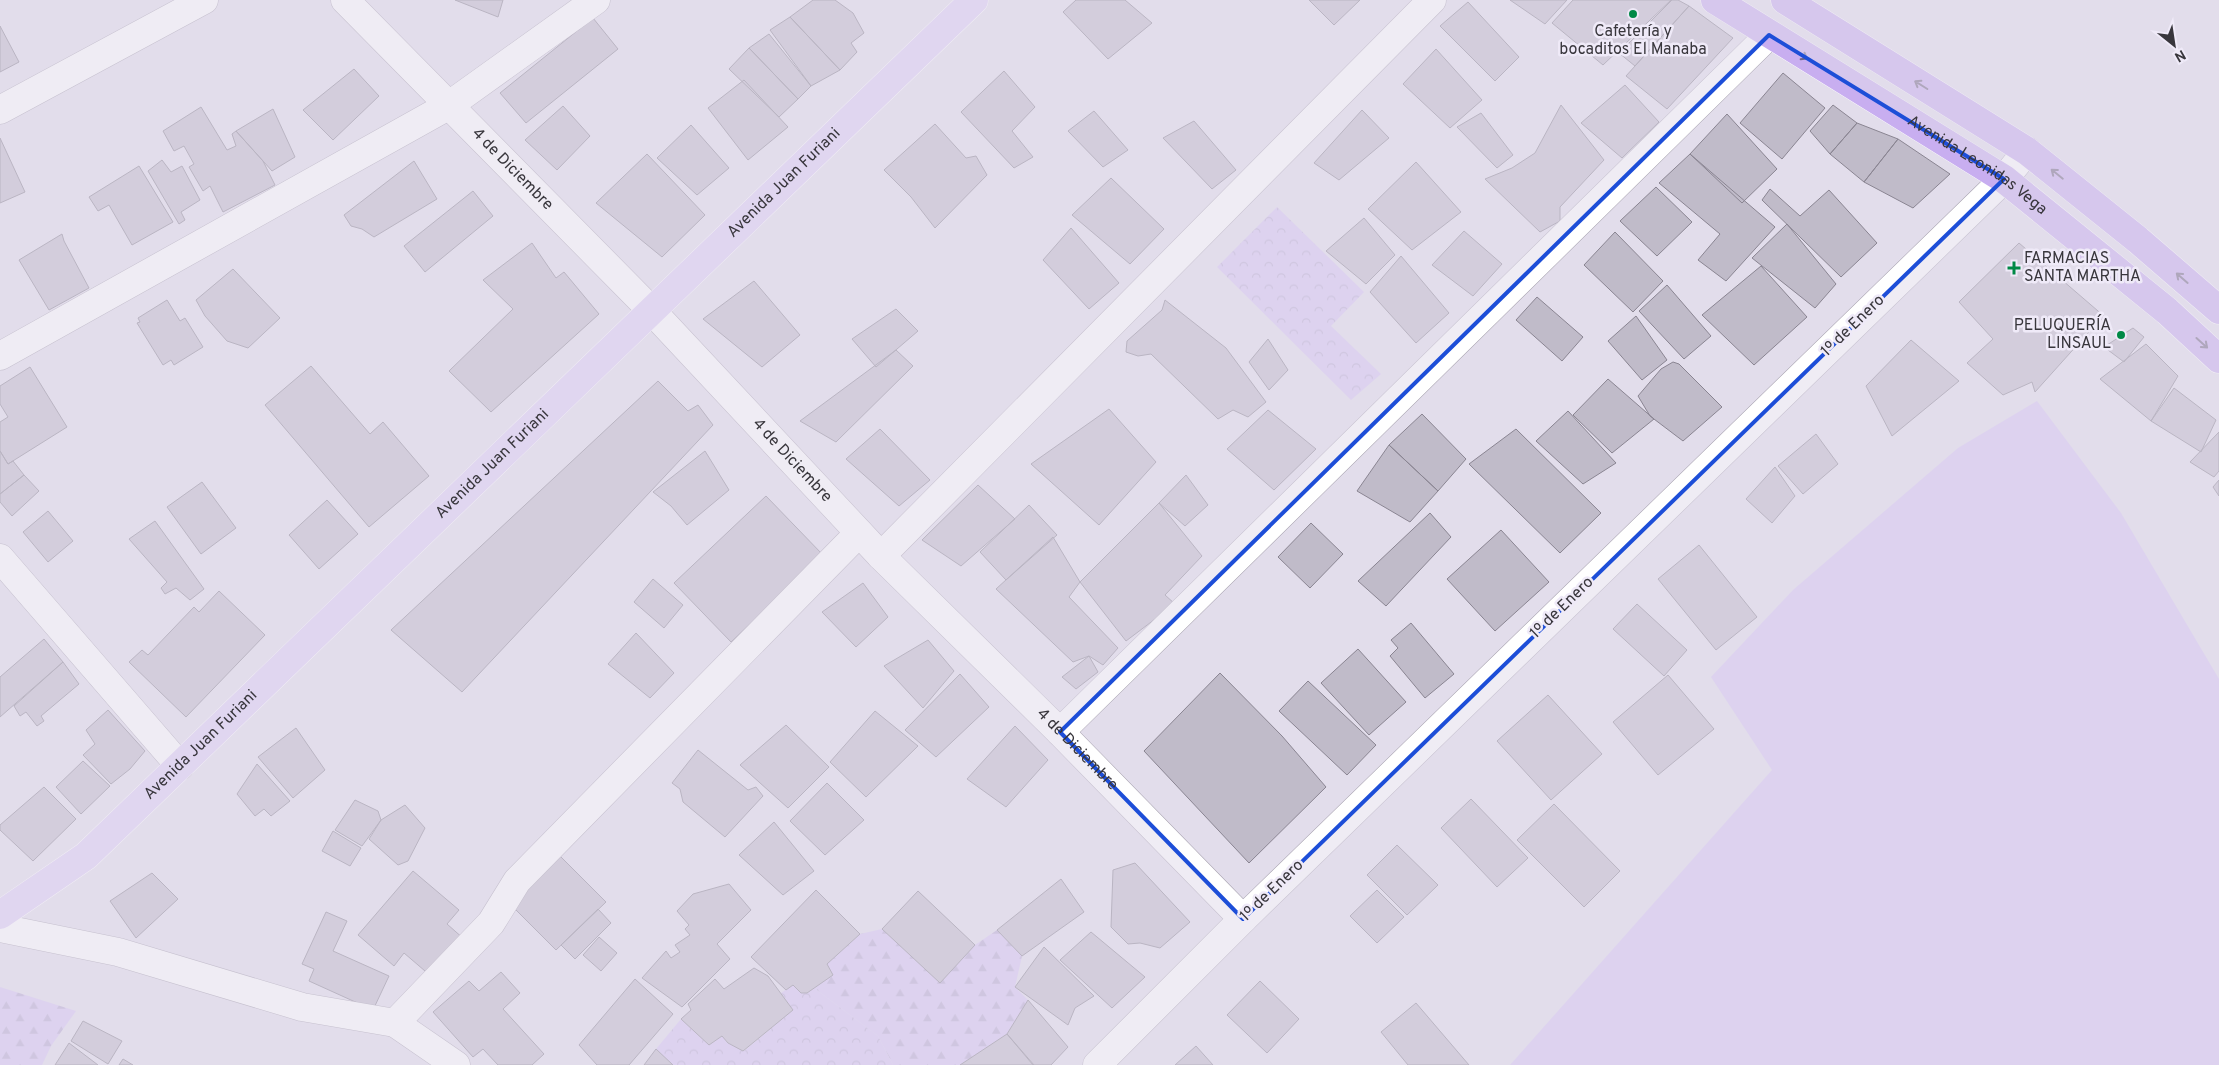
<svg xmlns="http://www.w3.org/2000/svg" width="2219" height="1065" viewBox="0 0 2219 1065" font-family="Overpass,sans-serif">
  <defs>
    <pattern id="forest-firs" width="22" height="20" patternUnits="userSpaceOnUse" patternTransform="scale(1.25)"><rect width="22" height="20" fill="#d7c6f4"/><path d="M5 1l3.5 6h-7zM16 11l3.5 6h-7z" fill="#b9abd2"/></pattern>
    <pattern id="park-crowns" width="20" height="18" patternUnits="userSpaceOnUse" patternTransform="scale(1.25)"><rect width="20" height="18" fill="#d7c6f4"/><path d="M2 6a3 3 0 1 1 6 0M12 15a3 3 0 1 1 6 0" fill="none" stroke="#b9abd2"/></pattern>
  </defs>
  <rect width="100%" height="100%" fill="#e2ddeb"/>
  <path fill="#d7c6f4" d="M2037,401L2121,513L2219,679V1065H1510L1772,770L1711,677L1793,590L1958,448Z"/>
  <path fill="url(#forest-firs)" d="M882,929L940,983L975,945L997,930L1022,956L1015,987L1028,1000L1007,1034L960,1065H893L878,1036L814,988L832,975L827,964L860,934Z
    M0,987L76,1011L51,1046L42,1065H0Z"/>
  <path fill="url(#park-crowns)" d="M1277,207L1364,292L1331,326L1381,374L1351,400L1217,267Z
    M793,985L801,993H807L814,988L878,1036L893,1065H673L656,1049L681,1019L709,1045L722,1036L728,1043L744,1051L793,1010L781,993Z"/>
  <path fill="#c0bbc9" stroke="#8a8592" d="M455,0H503L498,17Z
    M813,0H835L853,13L864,33L851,43L857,52L840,70L790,17Z
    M1076,0H1125L1152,23L1108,59L1063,12Z
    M1309,0H1360L1334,25Z
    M1510,0H1567L1545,24Z
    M1573,0H1671L1603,65L1552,23Z
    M1672,0H1678L1689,6L1635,66L1619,53Z
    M1468,2L1519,57L1495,81L1440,26Z
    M1689,6L1733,38L1667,109L1626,76Z
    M790,17L840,70L811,86L770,30Z
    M593,18L618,49L526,123L500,93Z
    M0,26L19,62L0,72Z
    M769,34L811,86L798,99L749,48Z
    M749,48L798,99L779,117L729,69Z
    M1436,49L1482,100L1450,128L1403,84Z
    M354,69L379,96L333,140L303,110Z
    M1004,71L1035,107L1012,131L1033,157L1014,168L961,112Z
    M1783,73L1825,108L1782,159L1740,123Z
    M744,80L788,127L748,160L708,108Z
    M1625,85L1659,122L1622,158L1581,123Z
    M1561,105L1604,160L1560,207V221L1540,232L1485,179L1512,168L1535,153Z
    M1833,105L1857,123L1830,154L1810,131Z
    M563,106L590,136L557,170L525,140Z
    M201,107L227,150L236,146L232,134L236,131L263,161L275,185L223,212L210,186L203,191L189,167L194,164L184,146L174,151L163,131Z
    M273,109L295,157L272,171L236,131Z
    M1362,110L1389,138L1339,180L1314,163Z
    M1094,111L1128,150L1103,167L1068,131Z
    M1481,113L1513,155L1497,168L1457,127Z
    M1727,114L1777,169L1742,203L1690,154Z
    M1194,121L1236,170L1212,189L1163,138Z
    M1857,123L1898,139L1864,182L1830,154Z
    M935,124L966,158L976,156L987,175L935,228L911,197L884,170Z
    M691,125L729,168L697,195L657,158Z
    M0,138L25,192L0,203Z
    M1898,139L1950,174L1913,208L1864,182Z
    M647,154L705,215L662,257L596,203Z
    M1690,154L1775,227L1726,281L1698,260L1720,234L1659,183Z
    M162,160L171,172L182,166L200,200L181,212L185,220L179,224L148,171Z
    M414,161L437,199L374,237L362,229L351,226L344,215Z
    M1416,162L1461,212L1412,250L1368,209Z
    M139,166L173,222L132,245L109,205L98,211L89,197Z
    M1111,178L1164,229L1130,264L1072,215Z
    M1656,187L1692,222L1657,256L1620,221Z
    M1770,189L1800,216L1829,190L1877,243L1841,277L1762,200Z
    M473,191L493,216L425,272L404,246Z
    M1364,218L1395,255L1366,284L1326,251Z
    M1787,224L1836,284L1815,308L1752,258Z
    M1071,228L1119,283L1089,309L1043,260Z
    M1464,231L1502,264L1473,296L1432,265Z
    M1615,232L1663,281L1633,312L1584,265Z
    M62,234L64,241L89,288L49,310L19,260Z
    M532,243L556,278L564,272L599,314L491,412L449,371L513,309L483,280Z
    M2019,243L2105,317L2097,323L2035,392L2032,382L2003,395L1967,363L1993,339L1959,302Z
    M1401,256L1449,313L1416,343L1370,292Z
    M1761,266L1807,317L1754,365L1702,315Z
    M233,269L280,318L248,348L227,341L205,316L196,300Z
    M754,281L800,335L762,367L703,319Z
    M1667,285L1711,336L1684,359L1639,311Z
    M1537,297L1583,337L1562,361L1516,320Z
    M167,300L180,321L185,318L203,347L174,365L171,360L163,365L137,323L140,322L138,318Z
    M1165,300L1226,348L1266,402L1248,417L1233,410L1218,419L1151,354L1138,356L1126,352L1127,341L1162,310Z
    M896,309L918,331L876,367L852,339Z
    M1636,316L1667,360L1642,380L1608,341Z
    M2133,328L2144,337L2124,362L2104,347Z
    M1268,339L1288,370L1269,390L1249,362Z
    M1911,340L1959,381L1892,436L1866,386Z
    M2146,344L2178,376L2151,421L2100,379Z
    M896,350L913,366L836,442L800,421Z
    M1673,362L1679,364L1722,407L1683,441L1650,416L1638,396L1661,369Z
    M311,366L370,434L383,422L429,476L369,527L265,405Z
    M30,367L67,427L8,464L0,451V422L8,417L0,404V386Z
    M1608,379L1654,419L1612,453L1573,415Z
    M658,381L688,411L698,405L713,425L462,692L391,630Z
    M2174,388L2216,420L2201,452L2151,421Z
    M1109,409L1156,462L1099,525L1031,464Z
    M1268,410L1316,449L1274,490L1227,449Z
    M1568,411L1616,463L1583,484L1536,441Z
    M1422,414L1466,459L1438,491L1389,445Z
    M880,429L930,480L899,506L846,459Z
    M1516,429L1601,513L1560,553L1469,464Z
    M2219,432V471L2214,477L2190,462Z
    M1816,434L1838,464L1803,494L1778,466Z
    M1389,445L1438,491L1410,522L1357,491Z
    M0,451L8,464L13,461L24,475L0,494Z
    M705,451L729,490L687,525L671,506L653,492Z
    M1775,467L1795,496L1772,523L1746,499Z
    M24,475L39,491L12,516L0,502V494Z
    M1186,475L1208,505L1185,526L1159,503Z
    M2219,480V496L2213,487Z
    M202,482L236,528L201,554L167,507Z
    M978,485L1015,519L961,566L922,540Z
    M766,496L823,555L731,642L674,583Z
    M327,500L358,534L319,569L289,535Z
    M1159,503L1202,556L1165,595L1175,604L1126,641L1080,582Z
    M1029,505L1057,535L1006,580L980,552Z
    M48,511L73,541L48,562L23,532Z
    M1430,513L1451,537L1386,606L1358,581Z
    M155,521L204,589L190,600L176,588L165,594L161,588L167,582L129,539Z
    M1311,523L1343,554L1310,588L1278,557Z
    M1501,530L1549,582L1495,631L1447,579Z
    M1053,537L1080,582L1069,597L1118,648L1103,665L1089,656L1073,662L996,589Z
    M1699,545L1757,617L1716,650L1658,579Z
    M653,579L683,605L664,628L634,602Z
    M863,583L888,617L856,647L822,612Z
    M219,591L265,635L186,717L129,662L142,650L148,655L194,607L199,612Z
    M1637,604L1687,650L1664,676L1613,629Z
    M1411,623L1454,674L1425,698L1390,656L1398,648L1391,640Z
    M636,633L674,673L650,698L608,664Z
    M44,639L63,662L0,717V677Z
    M928,640L954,671L923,708L884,666Z
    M1358,649L1406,702L1369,735L1321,683Z
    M1089,656L1098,672L1076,689L1062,677Z
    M63,662L79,684L41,716L44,721L37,726L26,712L20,716L14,706Z
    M1220,673L1282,736L1326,787L1249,863L1144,751Z
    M960,674L989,707L936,757L905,730Z
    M1668,675L1714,729L1658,775L1613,722Z
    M1308,681L1376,745L1347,775L1279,711Z
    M1548,695L1602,754L1551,800L1497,741Z
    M108,710L145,751L130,769L111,784L83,755L95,744L86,730Z
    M875,711L918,746L866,797L830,762Z
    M786,725L829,767L788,808L740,765Z
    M1015,726L1048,760L1006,807L967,779Z
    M296,728L325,770L293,798L258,757Z
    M698,750L748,790L756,787L763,796L725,837L683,802L680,789L672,783Z
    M83,761L110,786L81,814L56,787Z
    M257,764L290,801L271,816L264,809L255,816L237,794Z
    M827,783L864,820L825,855L790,821Z
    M44,787L76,819L33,861L0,830V825Z
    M1471,799L1528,858L1497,887L1441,828Z
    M355,800L378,811L381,820L362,846L335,830Z
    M1554,804L1620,871L1584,907L1517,840Z
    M405,805L425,828L408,861L398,865L369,839L381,820Z
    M774,822L814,871L783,895L739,855Z
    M333,831L361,848L350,866L322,851Z
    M1397,845L1438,885L1407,915L1367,875Z
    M560,856L606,902L556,950L511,905Z
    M1135,863L1190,922L1160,948L1140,943L1128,944L1111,927L1113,870Z
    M413,871L459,910L447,924L464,939L432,977L404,953L394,966L358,935Z
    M152,873L178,899L136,938L110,901Z
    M1061,879L1084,912L1022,956L997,930Z
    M729,884L751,910L717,944L730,959L682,1007L642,978L666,951L671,958L680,952L675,945L690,935L685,929L689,925L677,911L693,894Z
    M816,890L860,934L827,964L833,975L807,993H801L793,985L786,990L751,957Z
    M1377,890L1404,917L1377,943L1350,916Z
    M918,891L975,945L940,983L882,929Z
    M598,909L611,923L575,959L561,945Z
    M326,912L347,921L333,951L389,976L373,1010L309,981L314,969L302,964Z
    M1091,932L1145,977L1112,1008L1060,960Z
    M599,937L617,953L601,971L583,955Z
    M1044,947L1094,996L1075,1008L1068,1025L1015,987Z
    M754,968L768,976L793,1010L743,1051L728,1043L722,1036L709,1045L681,1019L691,1010L688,1004L715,979L724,989Z
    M501,972L520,993L503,1009L544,1054L532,1065H498L483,1049L473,1057L433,1012L469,981L479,991Z
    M635,979L673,1014L629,1065H597L579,1045Z
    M1260,981L1299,1019L1267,1053L1227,1015Z
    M1028,1000L1068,1047L1051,1065H1034L1007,1034Z
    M1416,1003L1469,1065H1408L1381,1032Z
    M83,1021L122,1041L108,1064L71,1041Z
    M1007,1034L1033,1065H960Z
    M69,1043L98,1065H55Z
    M1196,1046L1213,1065H1175Z
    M656,1049L673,1065H644Z
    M123,1059L133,1065H119Z"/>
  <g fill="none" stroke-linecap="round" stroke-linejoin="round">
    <defs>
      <g id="minor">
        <path id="s1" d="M345,0L652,311L881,556L1060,732L1243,919"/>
        <path d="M0,110L204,0"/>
        <path d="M0,356L448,106L596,0"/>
        <path d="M881,556L1432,0"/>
        <path d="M0,558L180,766"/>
        <path d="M1060,732L1769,35"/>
        <path d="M0,928L118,952L302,1007L395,1023L491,923L517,881L859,533"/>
        <path d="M395,1023L456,1065"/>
        <path d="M1097,1065L1243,919L2004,179L2027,151"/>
      </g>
      <g id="major">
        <path id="s2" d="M0,915L86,856L974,0"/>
      </g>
      <g id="highway">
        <path id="s3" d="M1715,0L2004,179L2167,311L2219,359"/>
        <path d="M1785,0L2027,151L2138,240L2219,310"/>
      </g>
    </defs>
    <use href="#minor" stroke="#a6a1ae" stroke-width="29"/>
    <use href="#major" stroke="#fff" stroke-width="29"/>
    <use href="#highway" stroke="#fff" stroke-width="29"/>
    <use href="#minor" stroke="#fff" stroke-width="28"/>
    <use href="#major" stroke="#decef6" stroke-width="28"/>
    <use href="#highway" stroke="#c8aef0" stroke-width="28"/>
  </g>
  <defs><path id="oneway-shaft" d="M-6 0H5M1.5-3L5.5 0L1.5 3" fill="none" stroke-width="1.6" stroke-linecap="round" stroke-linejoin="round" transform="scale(1.25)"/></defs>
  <g stroke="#726684">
    <use href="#oneway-shaft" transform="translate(1801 55) rotate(31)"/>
    <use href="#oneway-shaft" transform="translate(1921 85) rotate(-148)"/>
    <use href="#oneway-shaft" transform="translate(2057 174) rotate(-141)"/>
    <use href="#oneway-shaft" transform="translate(2182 278) rotate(-139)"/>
    <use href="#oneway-shaft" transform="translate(2202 343) rotate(42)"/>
  </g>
  <path d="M0 0H2219V1065H0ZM1769,35L2004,179L1243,919L1060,732Z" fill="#e2ddeb" fill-opacity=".55" fill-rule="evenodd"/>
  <path fill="none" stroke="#1d4ed8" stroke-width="4" stroke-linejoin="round" d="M1769,35L2004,179L1243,919L1060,732Z"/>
  <g fill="#008946" stroke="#efeaf8" stroke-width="2">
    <circle cx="1633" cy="14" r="5"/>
    <path d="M2011.5 260.5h5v5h5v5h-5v5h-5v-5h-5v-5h5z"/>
    <circle cx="2121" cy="335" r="5"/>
  </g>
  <g text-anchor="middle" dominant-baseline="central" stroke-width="5" stroke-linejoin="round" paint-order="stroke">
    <g font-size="16" fill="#38363c" stroke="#efeaf8">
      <text x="1633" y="32">Cafetería y<tspan x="1633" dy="18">bocaditos El Manaba</tspan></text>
      <text x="2024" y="259" text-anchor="start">FARMACIAS<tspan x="2024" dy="18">SANTA MARTHA</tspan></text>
      <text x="2111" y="326" text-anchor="end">PELUQUERÍA<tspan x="2111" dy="18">LINSAUL</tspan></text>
    </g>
    <g font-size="16" fill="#38363c" stroke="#efeaf8">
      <text stroke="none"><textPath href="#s3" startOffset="310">Avenida Leonidas Vega</textPath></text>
      <text stroke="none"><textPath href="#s1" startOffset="238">4 de Diciembre</textPath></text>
      <text stroke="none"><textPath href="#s2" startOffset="1074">Avenida Juan Furiani</textPath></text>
      <text transform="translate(1853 326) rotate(-44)">1º de Enero</text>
      <text stroke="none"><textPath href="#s1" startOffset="642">4 de Diciembre</textPath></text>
      <text stroke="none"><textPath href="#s2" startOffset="669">Avenida Juan Furiani</textPath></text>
      <text transform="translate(1562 608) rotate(-44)">1º de Enero</text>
      <text stroke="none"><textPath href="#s2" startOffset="264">Avenida Juan Furiani</textPath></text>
      <text stroke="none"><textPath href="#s1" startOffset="1048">4 de Diciembre</textPath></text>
      <text transform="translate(1272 891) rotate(-44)">1º de Enero</text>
    </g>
  </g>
  <g transform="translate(2174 45) rotate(150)" stroke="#efeaf8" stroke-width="4" paint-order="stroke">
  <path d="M0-4L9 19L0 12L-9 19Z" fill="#38363c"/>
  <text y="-8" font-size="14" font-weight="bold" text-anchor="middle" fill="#38363c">N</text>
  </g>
</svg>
